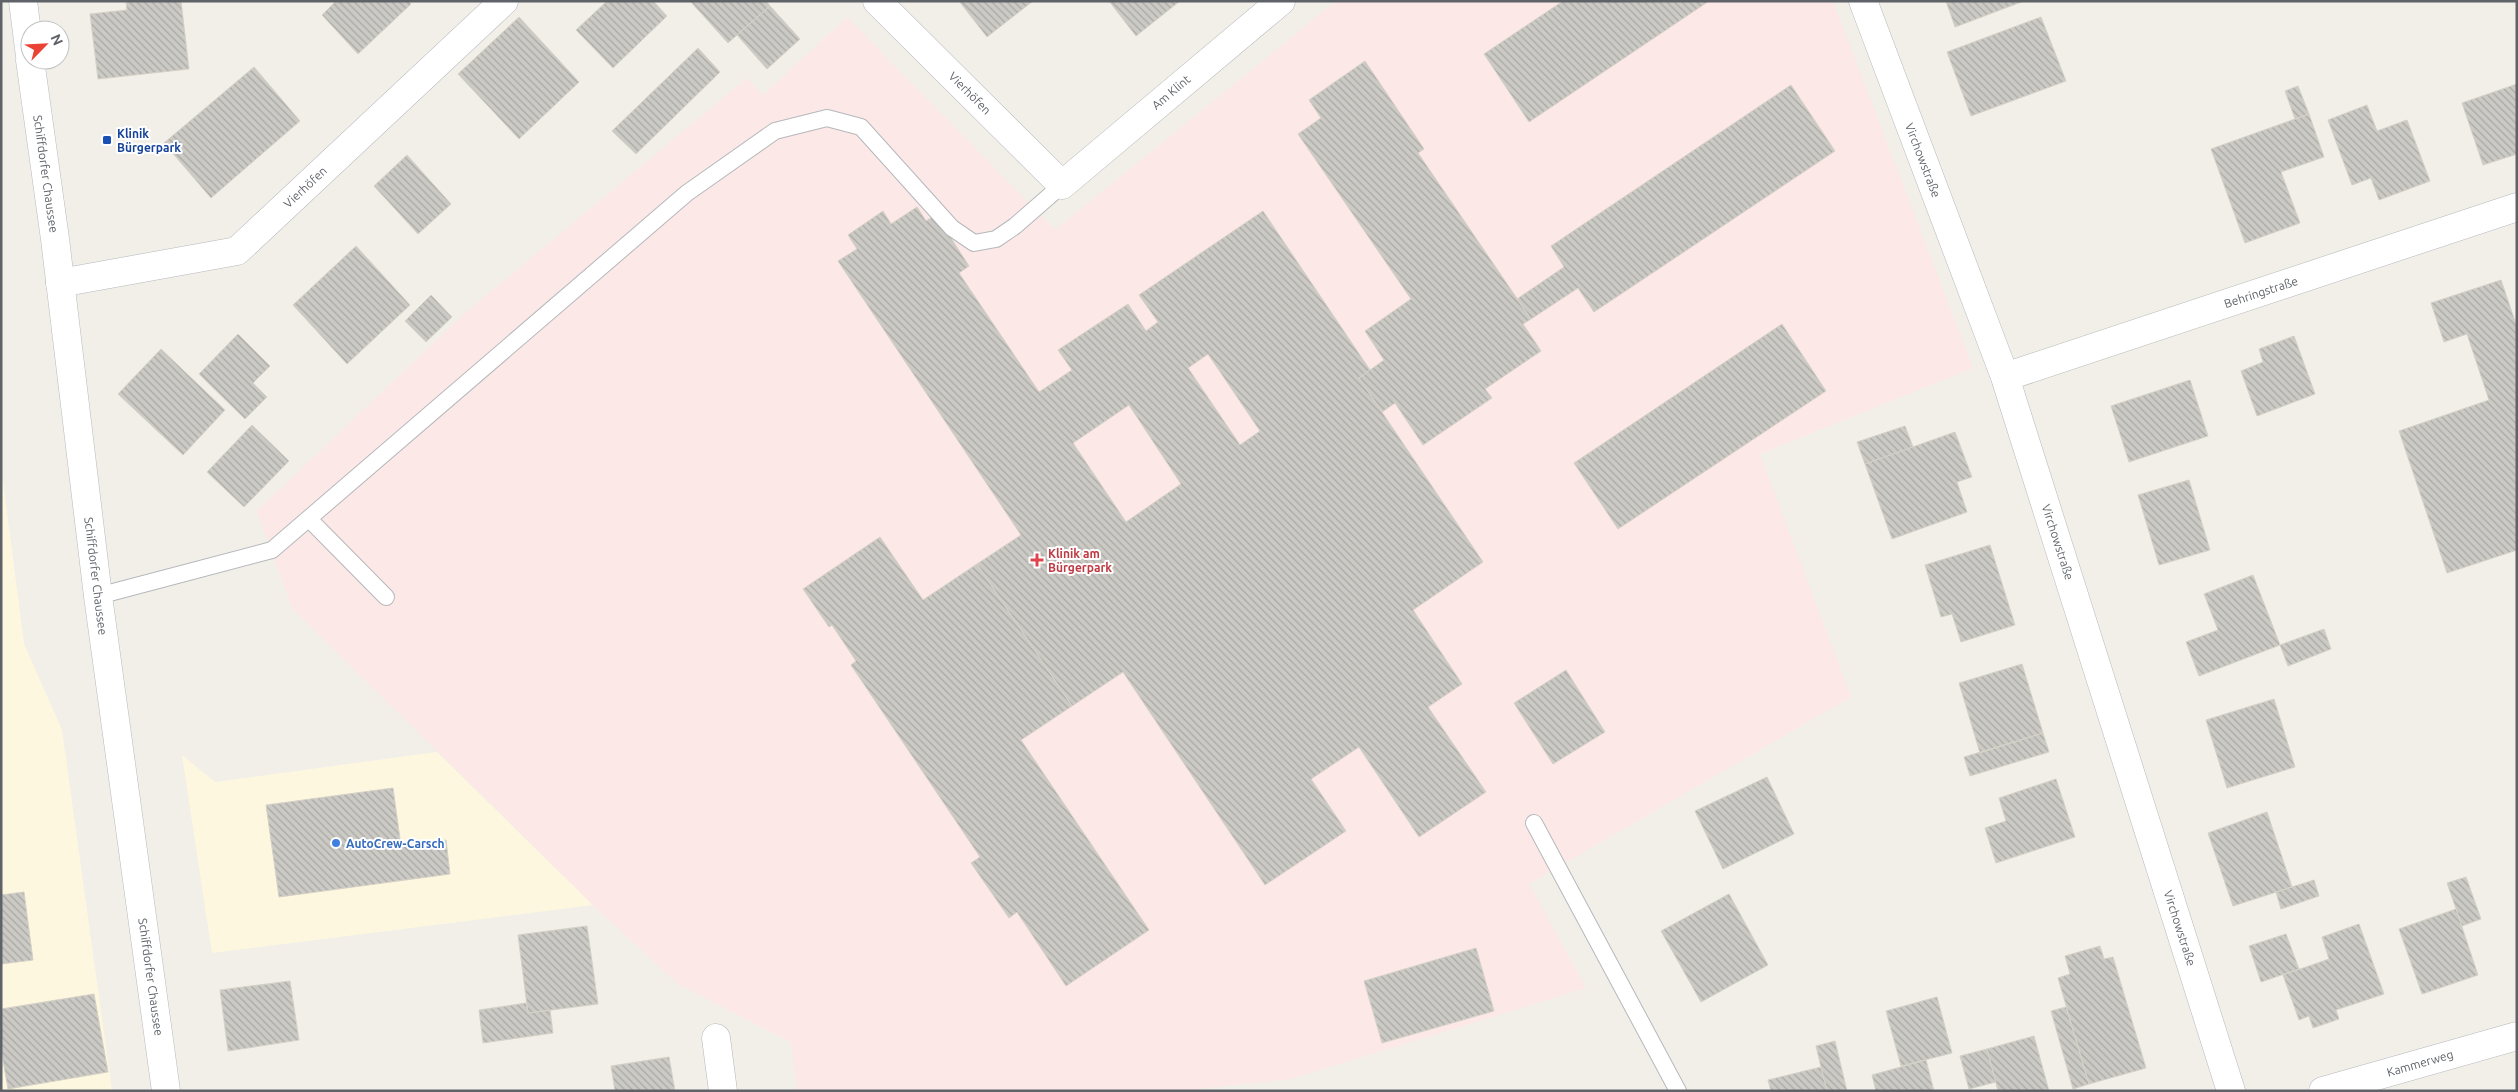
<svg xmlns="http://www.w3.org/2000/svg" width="2518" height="1092" viewBox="0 0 2518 1092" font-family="Ubuntu,sans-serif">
  <defs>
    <pattern id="building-back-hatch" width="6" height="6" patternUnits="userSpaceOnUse" patternTransform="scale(1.25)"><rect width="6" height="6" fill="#cccac5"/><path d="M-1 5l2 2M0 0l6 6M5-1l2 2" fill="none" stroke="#a9a8a4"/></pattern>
  </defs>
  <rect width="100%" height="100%" fill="#f1efe8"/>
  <path fill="#fef7e0" d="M1,466L24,644L62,730L112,1091H1Z
    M437,752L593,905L212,953L182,755L215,782Z"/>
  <path fill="#fce8e6" d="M1336,1H1833L1973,368L1760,454L1851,697L1529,884L1586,988L1291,1079L1178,1091H797L791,1042L679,985L593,905L292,608L257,511L464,314L747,78L763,95L847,17L1055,230Z"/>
  <path fill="url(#building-back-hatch)" stroke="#d6d1c6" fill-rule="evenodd" d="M126,1H181L189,69L98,79L90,14L127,10Z
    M336,1H409L411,4L358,54L322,15Z
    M607,1H653L667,16L613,68L576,30Z
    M690,1H766L770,6L728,43Z
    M959,1H1033L987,37Z
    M1109,1H1180L1136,36Z
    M1563,1H1709L1529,122L1484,54Z
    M1946,1H2024L1955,27Z
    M770,6L800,39L767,69L737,35Z
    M519,17L579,82L519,139L458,74Z
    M2041,17L2066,81L1971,116L1947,52Z
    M698,48L720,72L636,154L612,131Z
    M1365,61L1424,149L1418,153L1531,319L1523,324L1541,351L1485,389L1492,398L1423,445L1395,403L1382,412L1359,378L1384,360L1365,331L1411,299L1298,134L1321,118L1309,100Z
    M254,67L300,121L211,198L164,143Z
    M2517,84V154L2483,165L2462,103Z
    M1791,85L1835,151L1594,312L1578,288L1531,319L1517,299L1564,267L1551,246Z
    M2298,86L2309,114L2295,119L2285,91Z
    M2367,105L2377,131L2407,120L2430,181L2379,200L2371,178L2352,185L2328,120Z
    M2309,114L2324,157L2281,172L2300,223L2245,243L2211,149Z
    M407,155L451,204L418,234L374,186Z
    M917,207L926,221L936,215L969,266L959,273L1039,392L1072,370L1058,350L1128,304L1146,331L1158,322L1139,295L1263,211L1370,370L1359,378L1483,562L1413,610L1462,684L1428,707L1486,792L1419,837L1359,747L1311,779L1346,831L1265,885L1123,672L1072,706L977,564L1021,535L838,261L857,249L848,235L883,211L891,224ZM1208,354L1260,431L1240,445L1188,368ZM1129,405L1181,484L1126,522L1073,443Z
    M356,246L410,305L347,364L293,305Z
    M2501,280L2517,327V550L2447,573L2399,431L2489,400L2467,334L2444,342L2431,303Z
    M431,295L452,317L426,342L405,321Z
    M1782,324L1826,391L1618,529L1574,463Z
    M238,334L270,366L253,383L267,397L245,419L199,374Z
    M2294,336L2315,394L2257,416L2241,371L2263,362L2259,349Z
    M161,349L225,410L183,455L118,394Z
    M2190,380L2208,436L2129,462L2111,406Z
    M252,425L289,461L244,507L207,472Z
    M1905,426L1913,447L1865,464L1857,442Z
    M1955,432L1972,477L1957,482L1967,512L1892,539L1865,464Z
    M2189,480L2210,550L2159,565L2138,495Z
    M880,537L923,600L977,564L1072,706L1021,740L1149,930L1066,986L1017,912L1009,918L971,863L980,857L851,665L856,661L832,625L829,627L803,589Z
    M1990,545L2015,625L1961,642L1952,614L1941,617L1925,565Z
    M2253,575L2280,645L2199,676L2186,642L2218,630L2204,594Z
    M2324,629L2331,649L2288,666L2280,645Z
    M2022,664L2043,733L1980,753L1959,683Z
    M1566,670L1605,732L1553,764L1514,703Z
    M2274,699L2295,767L2227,788L2206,720Z
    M2043,733L2049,752L1970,776L1964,757Z
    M1767,777L1794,834L1723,869L1695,811Z
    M2056,779L2075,837L1996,863L1985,828L2006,821L1999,798Z
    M393,788L401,846L446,840L450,874L279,897L266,805Z
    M2267,812L2292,887L2233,906L2208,833Z
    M2466,877L2481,919L2462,926L2447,883Z
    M2314,880L2319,896L2281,909L2276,892Z
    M24,892L33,960L1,964V895Z
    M1729,894L1768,965L1701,1002L1661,931Z
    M2456,909L2478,975L2422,994L2399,929Z
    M2359,924L2384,994L2336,1010L2339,1019L2313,1028L2309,1016L2299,1020L2283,975L2329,959L2322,937Z
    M587,926L598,1004L528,1013L518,935Z
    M2286,934L2299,969L2261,982L2249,946Z
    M2100,946L2104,959L2113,957L2146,1068L2089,1084L2058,978L2070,974L2065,956Z
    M1476,948L1494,1011L1382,1043L1364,981Z
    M290,981L299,1040L228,1051L220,990Z
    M94,994L108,1072L8,1089L1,1049V1009Z
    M1937,997L1952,1053L1901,1066L1886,1011Z
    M526,1003L528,1013L550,1010L553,1033L483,1043L479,1010Z
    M2066,1007L2089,1084L2073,1089L2051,1011Z
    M2034,1036L2049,1091H1998L1987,1049Z
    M1835,1041L1847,1091H1827L1821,1067L1816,1046Z
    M1987,1049L1996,1082L1969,1089L1960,1056Z
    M669,1057L675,1091H615L611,1066Z
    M1926,1060L1934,1091H1876L1872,1075Z
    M1821,1067L1827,1091H1771L1768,1080Z"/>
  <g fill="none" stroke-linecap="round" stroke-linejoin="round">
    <defs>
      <path id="lane" d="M309,519L386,597
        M98,596L272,550L687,193L775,131L827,118L861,127L952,228L974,243L996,239L1015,226L1062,185
        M1534,823L1678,1091"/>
      <path id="street" d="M877,1L1062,185L1281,1
        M1863,1L2005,377L2231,1091
        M60,283L237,251L504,1
        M2005,377L2517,207
        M716,1038L723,1091
        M2323,1091L2517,1036"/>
      <path id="secondary" d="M23,1L30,56
        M30,60L55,239L98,596L166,1091"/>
    </defs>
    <use href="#lane" stroke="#b5b8bc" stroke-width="18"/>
    <use href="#street" stroke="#b5b8bc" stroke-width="29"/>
    <use href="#secondary" stroke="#b6babf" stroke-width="29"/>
    <use href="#lane" stroke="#fff" stroke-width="16"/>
    <use href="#street" stroke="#fff" stroke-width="28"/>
    <use href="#secondary" stroke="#fff" stroke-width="28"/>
  </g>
  <rect fill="#1a4fb4" stroke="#fff" stroke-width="2" x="102" y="135" width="10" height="10" rx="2.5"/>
  <path fill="#e0444e" stroke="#fff" stroke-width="2" d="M1034.5 552.5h5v5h5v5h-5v5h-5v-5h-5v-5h5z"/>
  <circle fill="#3f7fe0" stroke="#fff" stroke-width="2" cx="336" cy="843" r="5"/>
  <g text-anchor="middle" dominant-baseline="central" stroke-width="4" stroke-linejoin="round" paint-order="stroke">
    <g font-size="12" fill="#5f6368" stroke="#fff">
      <text transform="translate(1171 92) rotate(-40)">Am Klint</text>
      <text transform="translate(970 93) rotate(45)">Vierhöfen</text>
      <text transform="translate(1923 160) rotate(69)">Virchowstraße</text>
      <text transform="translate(46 174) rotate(82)">Schiffdorfer Chaussee</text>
      <text transform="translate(305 187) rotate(-43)">Vierhöfen</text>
      <text transform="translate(2261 292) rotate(-18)">Behringstraße</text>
      <text transform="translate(2058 542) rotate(72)">Virchowstraße</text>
      <text transform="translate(96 576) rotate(83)">Schiffdorfer Chaussee</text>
      <text transform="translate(2180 928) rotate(72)">Virchowstraße</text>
      <text transform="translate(151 977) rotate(82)">Schiffdorfer Chaussee</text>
      <text transform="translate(2420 1063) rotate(-16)">Kammerweg</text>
    </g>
    <g font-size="12" font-weight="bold" fill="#164399" stroke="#fff" text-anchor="start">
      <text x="117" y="133">Klinik<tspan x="117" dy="14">Bürgerpark</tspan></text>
    </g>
    <g font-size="12" font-weight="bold" fill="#be3a42" stroke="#fff" text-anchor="start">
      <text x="1048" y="553">Klinik am<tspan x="1048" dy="14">Bürgerpark</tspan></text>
    </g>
    <g font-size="12" font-weight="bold" fill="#366cbe" stroke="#fff" text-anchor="start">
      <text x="346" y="843">AutoCrew-Carsch</text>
    </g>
  </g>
  <rect width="2518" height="1092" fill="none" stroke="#5f6368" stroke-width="5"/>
  <g transform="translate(45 45) rotate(66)"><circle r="24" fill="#ffffff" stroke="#bfc1c3"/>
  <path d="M0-4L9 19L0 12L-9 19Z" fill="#ea4335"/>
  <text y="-8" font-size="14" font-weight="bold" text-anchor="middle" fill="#5f6368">N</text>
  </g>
</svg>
